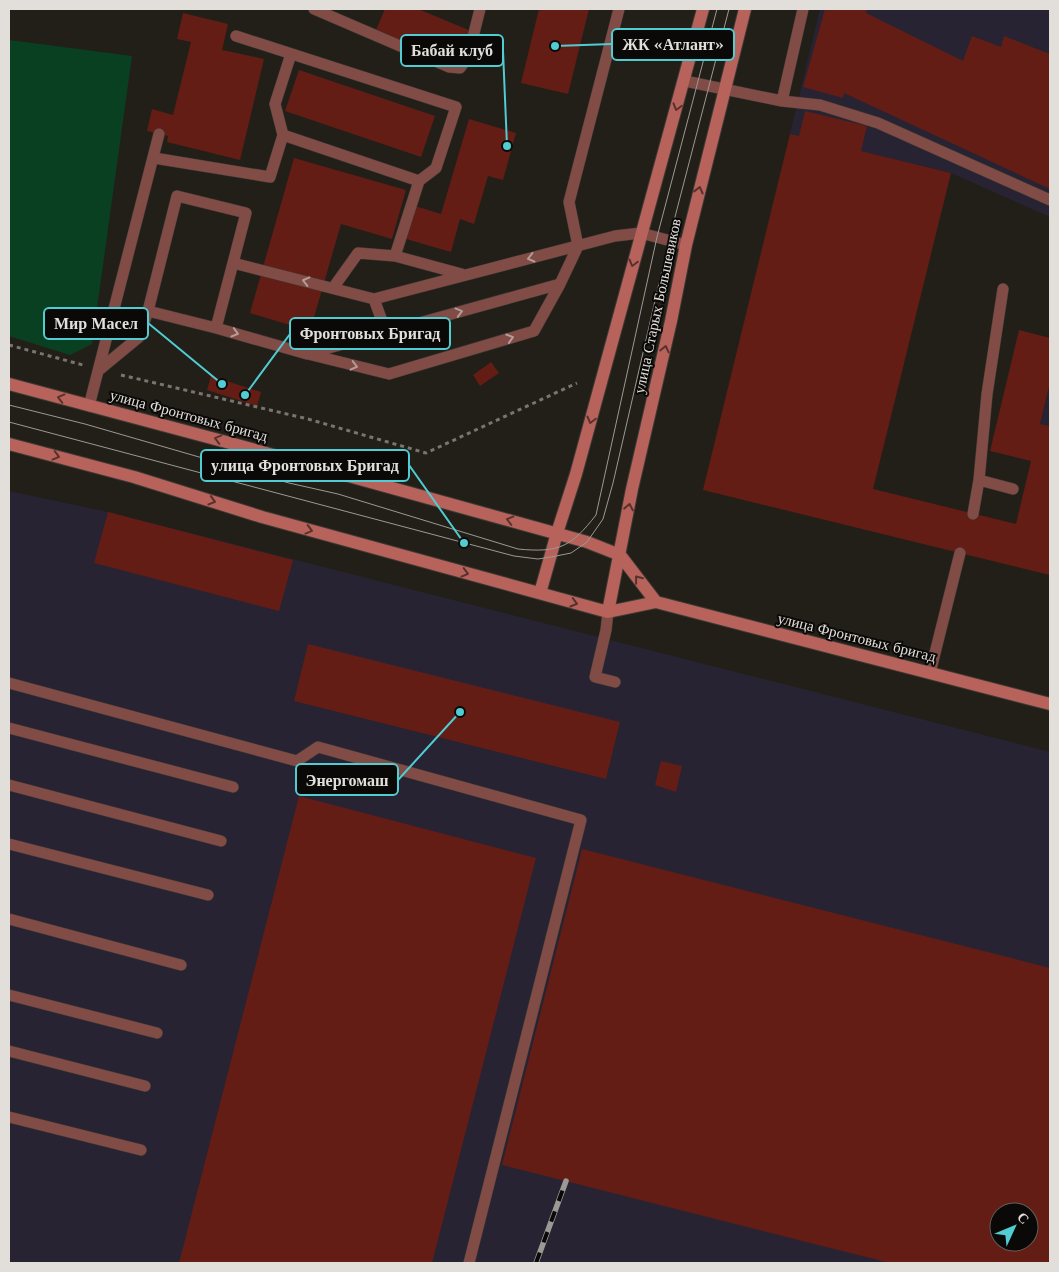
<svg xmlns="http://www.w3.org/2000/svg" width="1059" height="1272" viewBox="0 0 1059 1272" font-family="'Libre Baskerville',serif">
  <rect width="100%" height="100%" fill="#221f19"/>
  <path fill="#272333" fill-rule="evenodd" d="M820,9H1050V217L951,173L790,134Z
    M1050,385V426L1040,424Z
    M9,491L108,512L1050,752V1263H9ZM999,1212H1029V1242H999Z"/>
  <path fill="#0a4022" d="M9,40L132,56L92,344L70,355L9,336Z"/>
  <path fill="#631d15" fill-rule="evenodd" d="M385,9H418L471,31L457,64L376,30Z
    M539,9H589L568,94L521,83Z
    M825,9H867L866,13L963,61L972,36L1001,47L1004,36L1050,54V189L844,93L843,98L803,87Z
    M183,13L228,24L222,50L264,59L240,160L167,142L168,136L147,131L152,109L173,115L191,42L177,39Z
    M299,70L435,116L421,157L285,111Z
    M805,111L867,126L861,151L951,173L873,489L1016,524L1031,461L990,451L1019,330L1050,338V383L1040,424L1050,426V575L703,490L790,134L799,136Z
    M469,119L516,133L503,180L488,176L474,224L460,219L451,252L406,239L415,206L441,214Z
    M294,158L406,190L392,239L341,224L310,331L250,313Z
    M491,362L499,373L480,386L473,375Z
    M211,376L261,392L257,406L207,390Z
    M108,512L293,560L279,611L94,563Z
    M308,644L620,722L606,779L294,701Z
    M661,761L682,766L676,792L655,785Z
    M299,796L536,858L432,1263H179Z
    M582,849L1050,968V1263H890L502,1165ZM999,1212H1029V1242H999Z"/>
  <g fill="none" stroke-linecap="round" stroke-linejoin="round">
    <defs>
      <path id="service" d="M314,9L449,67L460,68L468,57L480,9
        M619,9L569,202L578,246L560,284L307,354L216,328L233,263L374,299L615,236L641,233L686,245
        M236,36L456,107L436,168L419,181L395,256
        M685,81L782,101L820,105L878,123L1050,200
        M782,101L803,9
        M283,135L419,181
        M154,158L270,177L283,135L275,104L291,54
        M333,288L358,253L395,256L465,275
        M374,299L386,332
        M216,328L148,311L177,196L246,213L233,263
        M308,354L389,374L534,331L560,284
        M99,370L139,337L148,311
        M89,406L159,134
        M979,480L1013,489
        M973,514L979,480L987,394L1003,289
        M608,612L606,630L595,677L615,682
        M930,673L960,553
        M9,683L297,761L318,747L581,820L469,1263
        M9,728L233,787
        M9,785L221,841
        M9,844L208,895
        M9,919L181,965
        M9,995L157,1033
        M9,1051L145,1086
        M9,1117L141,1150"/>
      <path id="secondary" d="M9,384L230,443L587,542L620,555L656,602
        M9,444L134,477L262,517L608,612L656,602L1050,704
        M540,593L557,533L576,474L703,9
        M608,612L632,489L671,321L686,245L745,9"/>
    </defs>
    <use href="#service" stroke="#3d3a34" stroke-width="12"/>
    <use href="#secondary" stroke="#3d3a34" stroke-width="14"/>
    <path stroke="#787570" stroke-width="3" stroke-dasharray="4 4" stroke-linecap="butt" d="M9,345L83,365
      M121,375L308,419L426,453L577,383"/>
    <use href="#service" stroke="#814b46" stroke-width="11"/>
    <use href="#secondary" stroke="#b8625c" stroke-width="12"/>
    <path stroke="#9c9994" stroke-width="1" d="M9,405L85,424L289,483L338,494L518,549C559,553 571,547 596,515L657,237L717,9
      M9,422L514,556L538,559L551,557L571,553L587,542L603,519L613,483L669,240L729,9"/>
    <defs>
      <path id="rail" d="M536,1263L566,1181"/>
    </defs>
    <use href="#rail" stroke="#9c9994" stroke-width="5.5"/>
    <use href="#rail" stroke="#0a0907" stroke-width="4" stroke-dasharray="11" stroke-linecap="butt"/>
  </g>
  <defs><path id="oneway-chevron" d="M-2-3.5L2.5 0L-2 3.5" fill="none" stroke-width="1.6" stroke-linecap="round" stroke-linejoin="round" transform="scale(1.25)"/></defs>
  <g stroke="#58312d">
    <use href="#oneway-chevron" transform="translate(677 107) rotate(106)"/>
    <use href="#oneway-chevron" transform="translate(699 190) rotate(-76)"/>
    <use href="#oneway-chevron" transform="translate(633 263) rotate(105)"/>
    <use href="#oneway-chevron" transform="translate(665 349) rotate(-77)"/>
    <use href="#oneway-chevron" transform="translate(61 398) rotate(-165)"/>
    <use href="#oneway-chevron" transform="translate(591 420) rotate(105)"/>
    <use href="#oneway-chevron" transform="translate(218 439) rotate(-165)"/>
    <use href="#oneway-chevron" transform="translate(56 456) rotate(15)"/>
    <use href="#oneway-chevron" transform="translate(212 501) rotate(17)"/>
    <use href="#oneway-chevron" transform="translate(629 507) rotate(-79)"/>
    <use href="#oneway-chevron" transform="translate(510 520) rotate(-165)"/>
    <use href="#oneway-chevron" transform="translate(309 530) rotate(15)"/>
    <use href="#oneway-chevron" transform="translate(465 573) rotate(15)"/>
    <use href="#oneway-chevron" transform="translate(638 579) rotate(-128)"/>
    <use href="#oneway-chevron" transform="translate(574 603) rotate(16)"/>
  </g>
  <g stroke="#b69c98">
    <use href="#oneway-chevron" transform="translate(531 258) rotate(166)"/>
    <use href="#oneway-chevron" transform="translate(306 281) rotate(-166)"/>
    <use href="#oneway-chevron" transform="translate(459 312) rotate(-15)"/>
    <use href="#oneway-chevron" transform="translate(235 333) rotate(16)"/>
    <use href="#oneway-chevron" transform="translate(510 338) rotate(-17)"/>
    <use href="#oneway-chevron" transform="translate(354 366) rotate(14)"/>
  </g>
  <g text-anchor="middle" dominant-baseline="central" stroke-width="4" stroke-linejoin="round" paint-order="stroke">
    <g font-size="15" fill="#e2dfdb" stroke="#0a0907">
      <text transform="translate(657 306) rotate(-78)">улица Старых Большевиков</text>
      <text transform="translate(189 415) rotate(15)">улица Фронтовых бригад</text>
      <text transform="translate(857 637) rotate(14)">улица Фронтовых бригад</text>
    </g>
  </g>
  <path fill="none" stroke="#51ccd3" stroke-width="2" d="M555 46L612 44M507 146L503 51M222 384L148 323M245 395L290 334M464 543L409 465M460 712L398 780"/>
  <g fill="#51ccd3" stroke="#0a0907" stroke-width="2">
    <circle cx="555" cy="46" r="5"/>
    <circle cx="507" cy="146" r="5"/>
    <circle cx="222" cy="384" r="5"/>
    <circle cx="245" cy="395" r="5"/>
    <circle cx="464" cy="543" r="5"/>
    <circle cx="460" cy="712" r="5"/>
  </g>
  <g fill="#0a0907" stroke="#51ccd3" stroke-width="2">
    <rect x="612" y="29" width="122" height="31" rx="5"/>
    <rect x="401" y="35" width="102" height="31" rx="5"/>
    <rect x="44" y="308" width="104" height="31" rx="5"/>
    <rect x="290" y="318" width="160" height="31" rx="5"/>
    <rect x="201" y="450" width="208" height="31" rx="5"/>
    <rect x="296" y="764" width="102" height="31" rx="5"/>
  </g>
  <g font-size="16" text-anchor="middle" font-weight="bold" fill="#e2dfdb">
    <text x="673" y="50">ЖК «Атлант»</text>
    <text x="452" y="56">Бабай клуб</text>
    <text x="96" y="329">Мир Масел</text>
    <text x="370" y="339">Фронтовых Бригад</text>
    <text x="305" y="471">улица Фронтовых Бригад</text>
    <text x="347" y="786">Энергомаш</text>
  </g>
  <rect width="1059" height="1272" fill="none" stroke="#e2dfdb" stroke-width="20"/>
  <g transform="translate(1014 1227) rotate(46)"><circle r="24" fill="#0a0907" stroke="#605f5c"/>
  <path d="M0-4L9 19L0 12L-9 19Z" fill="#51ccd3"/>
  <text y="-8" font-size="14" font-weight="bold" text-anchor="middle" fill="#e2dfdb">С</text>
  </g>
</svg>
